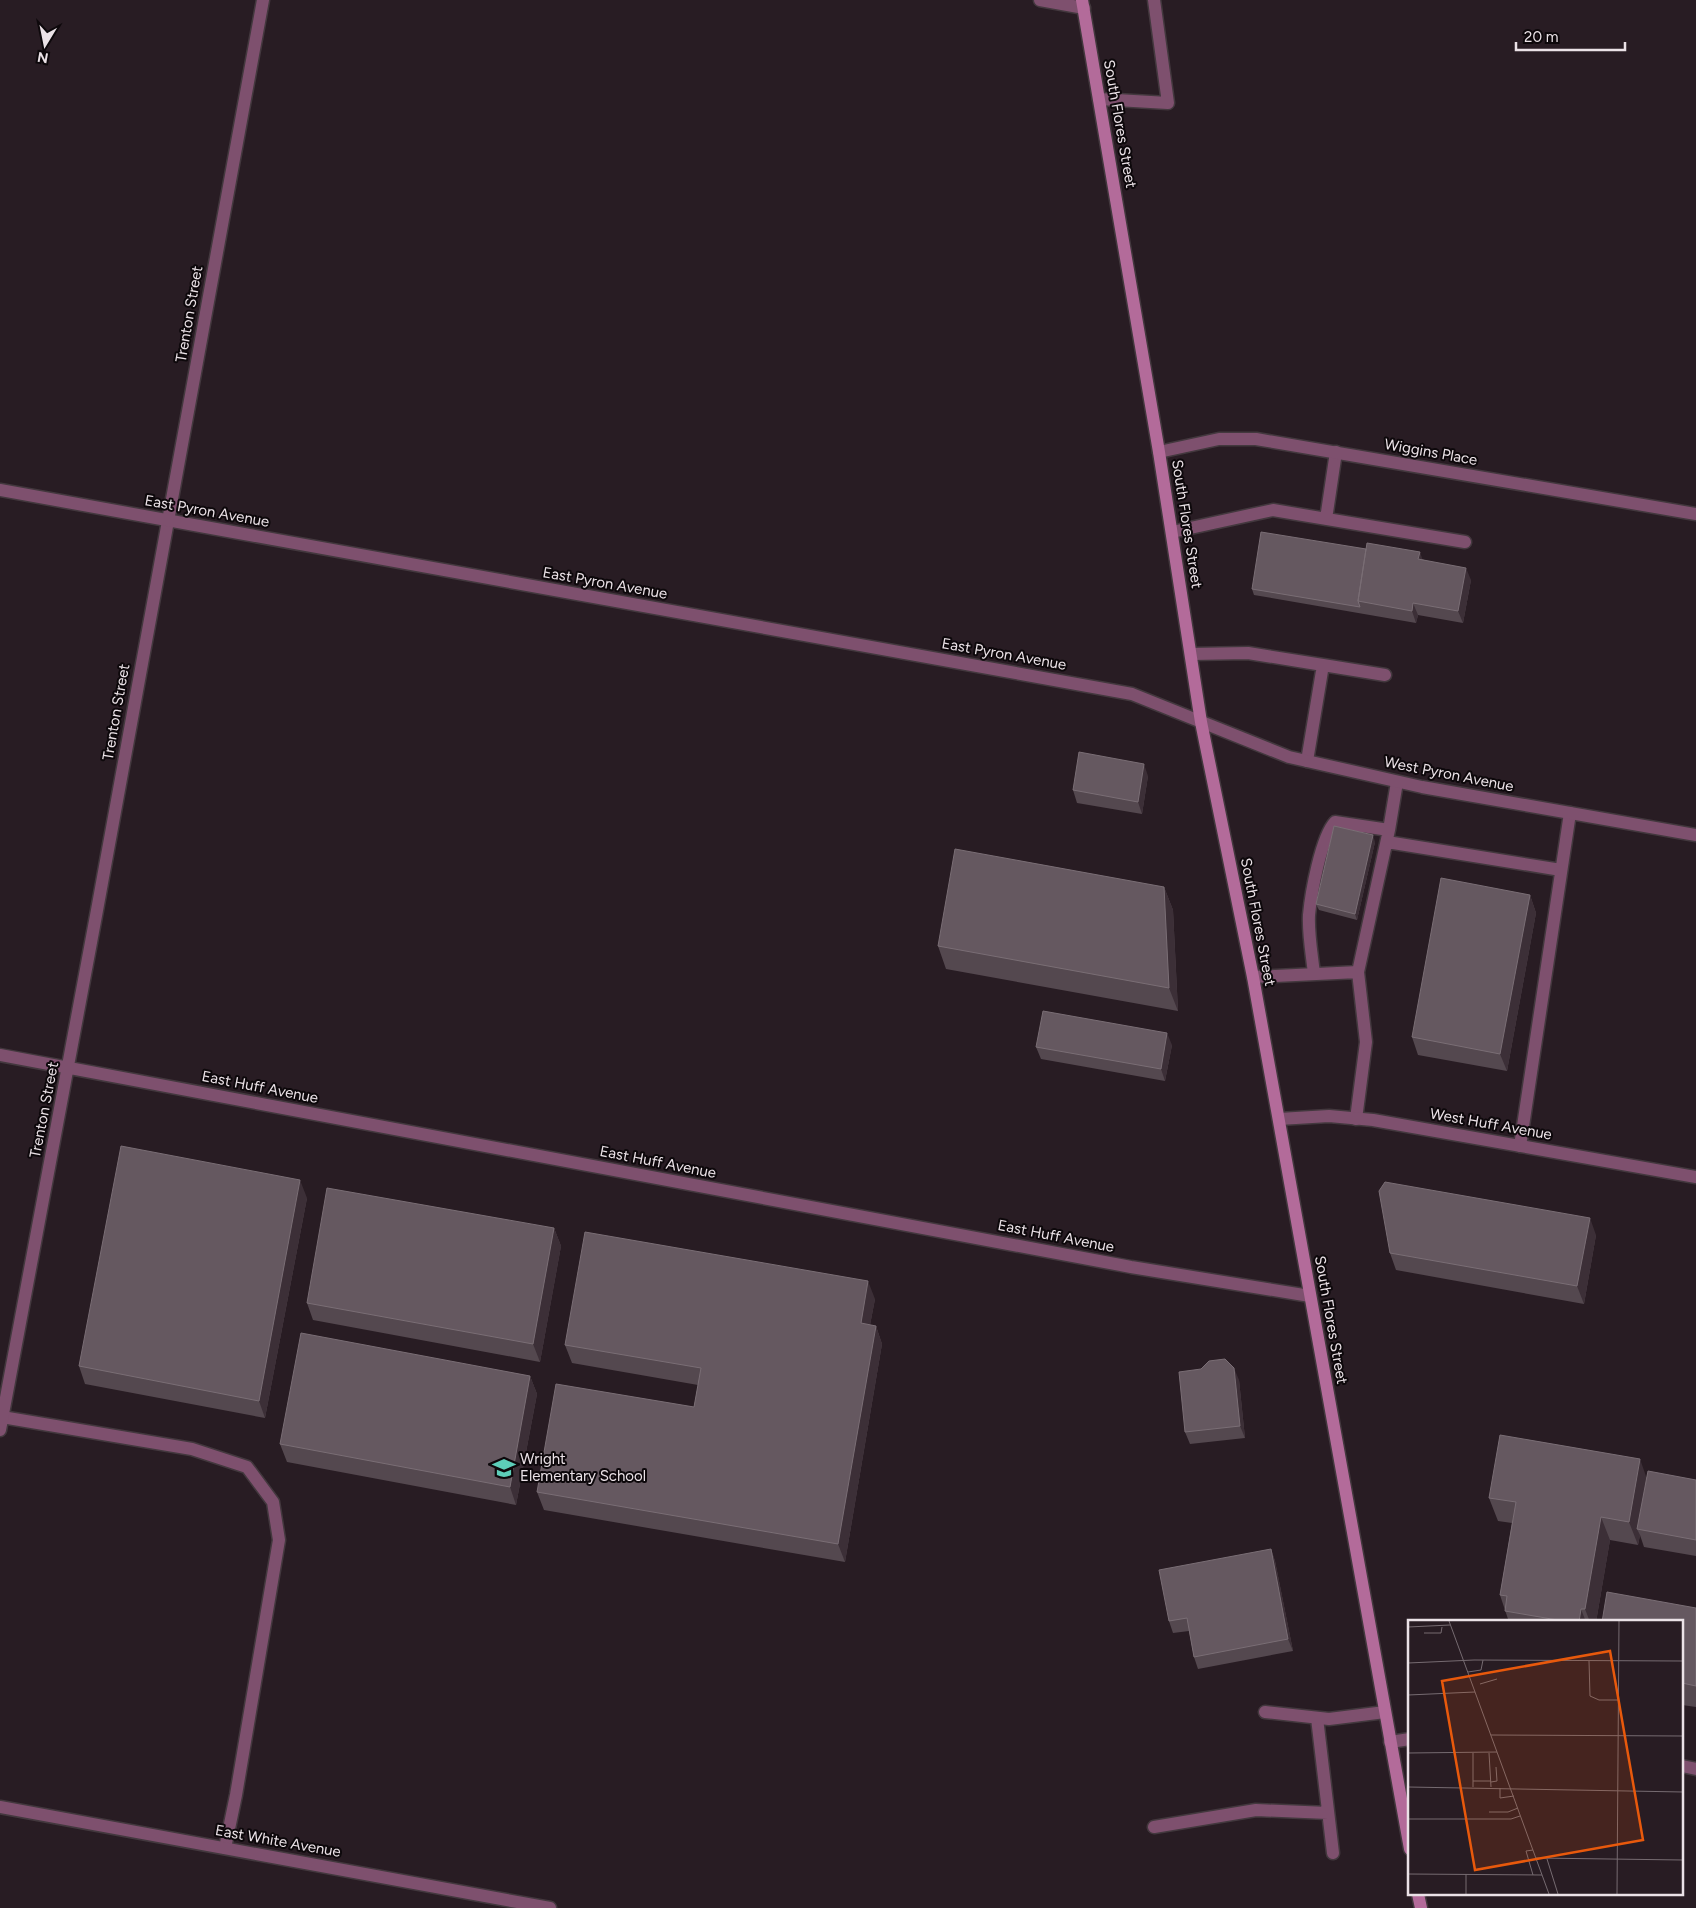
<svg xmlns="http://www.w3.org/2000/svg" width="1696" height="1908" viewBox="0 0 1696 1908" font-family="Figtree,sans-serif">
  <rect width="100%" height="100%" fill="#281c23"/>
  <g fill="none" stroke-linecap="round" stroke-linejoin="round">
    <defs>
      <path id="service" d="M1099,99L1168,103L1154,0
        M1326,519L1336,452
        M1172,532L1273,510L1465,542
        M1191,654L1248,653L1323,665L1307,761
        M1323,665L1385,675
        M1387,842L1561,870
        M1314,974C1312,955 1308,934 1309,915C1311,893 1321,837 1335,822L1389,830
        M1253,977L1358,972
        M1356,1119L1366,1042L1358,972L1389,830L1397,782
        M1520,1146L1570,813
        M2,1417L192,1449L247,1467L273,1502L279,1540L236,1795L225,1848
        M1265,1712L1329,1719L1385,1712
        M1317,1718L1333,1853
        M1154,1827L1256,1810L1328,1813"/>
      <path id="minor" d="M1040,0L1084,8
        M1159,452L1219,439H1256L1696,514
        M0,1055L1131,1267L1310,1296
        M1279,1119L1329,1116L1373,1120L1696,1177
        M0,1430C91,954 175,476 263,0
        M1390,1742L1410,1739
        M1682,1766L1696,1769
        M0,1807L550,1908"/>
      <path id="tertiary" d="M0,490L1132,694L1289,757L1422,787L1696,835"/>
      <path id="secondary" d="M1082,0L1159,452L1201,722L1253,977L1410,1849
        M1418,1894L1421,1908"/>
    </defs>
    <use href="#service" stroke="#43383e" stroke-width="15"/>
    <use href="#minor" stroke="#43383e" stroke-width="15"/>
    <use href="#tertiary" stroke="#43383e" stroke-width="15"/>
    <use href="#secondary" stroke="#43383e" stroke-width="15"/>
    <use href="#service" stroke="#7e506e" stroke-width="12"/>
    <use href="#minor" stroke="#7e506e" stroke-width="12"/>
    <use href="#tertiary" stroke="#7e506e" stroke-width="12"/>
    <use href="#secondary" stroke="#b36b9a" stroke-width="12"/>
  </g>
  <path fill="#54484f" d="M1422,559L1471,580L1463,623L1418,615L1416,623L1254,595L1252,589Z
    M1148,776L1142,814L1077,803L1073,790Z
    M1375,842L1357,920L1319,910L1316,904Z
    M1164,887L1173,910L1178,1011L946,969L938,946Z
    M1530,895L1536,913L1507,1071L1418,1055L1412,1037Z
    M1172,1045L1165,1081L1041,1059L1036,1047Z
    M307,1198L265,1418L85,1384L79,1366Z
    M554,1228L561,1246L540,1362L313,1320L307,1303Z
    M1596,1235L1584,1304L1396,1270L1390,1253Z
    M875,1299L870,1325L876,1326L882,1344L845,1562L544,1510L537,1492L694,1407L698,1385L572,1363L565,1345Z
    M1201,1369L1239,1380L1245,1438L1190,1444L1185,1432Z
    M530,1376L537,1394L516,1505L287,1462L280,1444Z
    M1647,1477L1696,1480V1556L1644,1547L1640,1535L1638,1545L1610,1540L1596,1622H1509L1500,1595L1512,1523L1498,1521L1489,1498Z
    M1271,1549L1275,1561L1293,1651L1198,1669L1194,1657L1189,1631L1173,1633L1169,1621Z
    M1696,1608V1707L1682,1705V1622Z"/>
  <path fill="#3c2f37" d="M1420,552L1424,564L1418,559Z
    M1466,568L1471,580L1463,623L1458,611Z
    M1413,603L1418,615L1416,623L1412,611Z
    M1144,764L1148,776L1142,814L1138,802Z
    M1373,835L1375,842L1357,920L1355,914Z
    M1164,887L1173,910L1178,1011L1169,988Z
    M1530,895L1536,913L1507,1071L1500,1054Z
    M1167,1033L1172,1045L1165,1081L1161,1069Z
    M300,1180L307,1198L265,1418L259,1401Z
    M1590,1218L1596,1235L1584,1304L1577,1286Z
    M554,1228L561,1246L540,1362L533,1344Z
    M868,1281L875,1299L867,1341L861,1323Z
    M876,1326L882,1344L845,1562L838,1544Z
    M1234,1368L1239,1380L1245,1438L1240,1426Z
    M530,1376L537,1394L516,1505L510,1487Z
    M1640,1459L1648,1482L1637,1529L1640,1535L1638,1545L1629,1522Z
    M1601,1517L1610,1540L1596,1622H1590L1585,1609Z
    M1271,1549L1275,1561L1293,1651L1288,1639Z
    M1581,1609L1586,1622H1579Z"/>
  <path fill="#655860" stroke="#7a6e75" d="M1261,532L1366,549L1358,601L1360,607L1252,589Z
    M1367,543L1420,552L1418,559L1466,568L1458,611L1413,603L1412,611L1358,601Z
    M1079,752L1144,764L1138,802L1073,790Z
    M1334,826L1373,835L1355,914L1316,904Z
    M955,849L1164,887L1169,988L938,946Z
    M1441,878L1530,895L1500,1054L1412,1037Z
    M1043,1011L1167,1033L1161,1069L1036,1047Z
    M121,1146L300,1180L259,1401L79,1366Z
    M1385,1182L1590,1218L1577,1286L1390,1253L1379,1191Z
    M327,1188L554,1228L533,1344L307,1303Z
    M585,1232L868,1281L861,1323L876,1326L838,1544L537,1492L556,1384L694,1407L701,1368L565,1345Z
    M301,1333L530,1376L510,1487L280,1444Z
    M1225,1359L1234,1368L1240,1426L1185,1432L1179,1372L1201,1369L1209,1361Z
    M1500,1435L1640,1459L1629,1522L1601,1517L1585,1609H1581L1579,1622H1569L1505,1611L1507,1596L1500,1595L1516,1502L1489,1498Z
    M1648,1471L1696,1480V1540L1637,1529Z
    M1271,1549L1288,1639L1194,1657L1187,1618L1169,1621L1159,1570Z
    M1607,1592L1696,1608V1686L1682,1683V1622H1602Z"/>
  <defs>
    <symbol id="school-bare" viewBox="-9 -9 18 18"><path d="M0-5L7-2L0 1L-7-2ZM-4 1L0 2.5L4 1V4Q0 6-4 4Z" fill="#5dceb9" stroke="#0d080b" stroke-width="2.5" paint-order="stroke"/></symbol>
  </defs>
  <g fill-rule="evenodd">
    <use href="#school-bare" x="488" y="1452" width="32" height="32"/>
  </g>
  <g text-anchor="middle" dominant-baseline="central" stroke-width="4" stroke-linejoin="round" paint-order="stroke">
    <g font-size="15" fill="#ebe2e7" stroke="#0d080b">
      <text transform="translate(1120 124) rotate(80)">South Flores Street</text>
      <text transform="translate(189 314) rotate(-80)">Trenton Street</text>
      <text transform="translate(1431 452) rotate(10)">Wiggins Place</text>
      <text transform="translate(207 511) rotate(10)">East Pyron Avenue</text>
      <text transform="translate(1187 524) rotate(81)">South Flores Street</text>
      <text transform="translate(605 583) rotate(10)">East Pyron Avenue</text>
      <text transform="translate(1004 654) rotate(10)">East Pyron Avenue</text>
      <text transform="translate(116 712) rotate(-80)">Trenton Street</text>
      <text transform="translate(1449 774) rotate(11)">West Pyron Avenue</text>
      <text transform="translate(1258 922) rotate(79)">South Flores Street</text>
      <text transform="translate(260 1087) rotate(11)">East Huff Avenue</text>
      <text transform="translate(44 1110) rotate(-79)">Trenton Street</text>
      <text transform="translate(1491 1124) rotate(10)">West Huff Avenue</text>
      <text transform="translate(658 1162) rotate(11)">East Huff Avenue</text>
      <text transform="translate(1056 1236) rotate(11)">East Huff Avenue</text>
      <text transform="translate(1331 1320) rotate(80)">South Flores Street</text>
      <text transform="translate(278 1841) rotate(10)">East White Avenue</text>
    </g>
    <g font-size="15" fill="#ebe2e7" stroke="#0d080b" text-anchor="start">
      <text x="520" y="1459">Wright<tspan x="520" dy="17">Elementary School</tspan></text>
    </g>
  </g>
  <g transform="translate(1408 1620)">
    <rect width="275" height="275" fill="#281c23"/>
    <path fill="none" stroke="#766b71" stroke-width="1" d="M41,1L141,274M0,7L42,5M16,13H33L34,7M181,41L182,76L191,80H210M0,43L66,40L275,41M60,52L73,50L75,40M72,64L89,59M0,75L67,72M83,115L275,116M0,133L89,132M65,133V167M81,133L83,167M65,161H83M83,162L89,161L88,147M0,167L275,172M92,168V178L106,176M81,192H100L110,188M0,199H103L112,196M125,230L118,231L125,255M128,238L275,240M139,239L150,274M0,254L134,255M58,254V274M209,274L211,1"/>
    <path fill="#e8590c" fill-opacity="0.15" stroke="#e8590c" stroke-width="2.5" d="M202,31L235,220L67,250L34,61Z"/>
    <rect width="275" height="275" fill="none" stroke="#ebe2e7" stroke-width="2.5"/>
  </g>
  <g transform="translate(45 45) rotate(190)" stroke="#0d080b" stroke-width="4" paint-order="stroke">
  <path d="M0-4L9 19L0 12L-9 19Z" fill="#ebe2e7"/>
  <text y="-8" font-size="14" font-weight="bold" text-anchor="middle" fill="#ebe2e7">N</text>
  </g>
  <path d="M1516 42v8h109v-8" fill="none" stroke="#ebe2e7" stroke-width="2.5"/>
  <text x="1524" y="42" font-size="15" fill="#ebe2e7" stroke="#0d080b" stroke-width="4" paint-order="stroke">20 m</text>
</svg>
